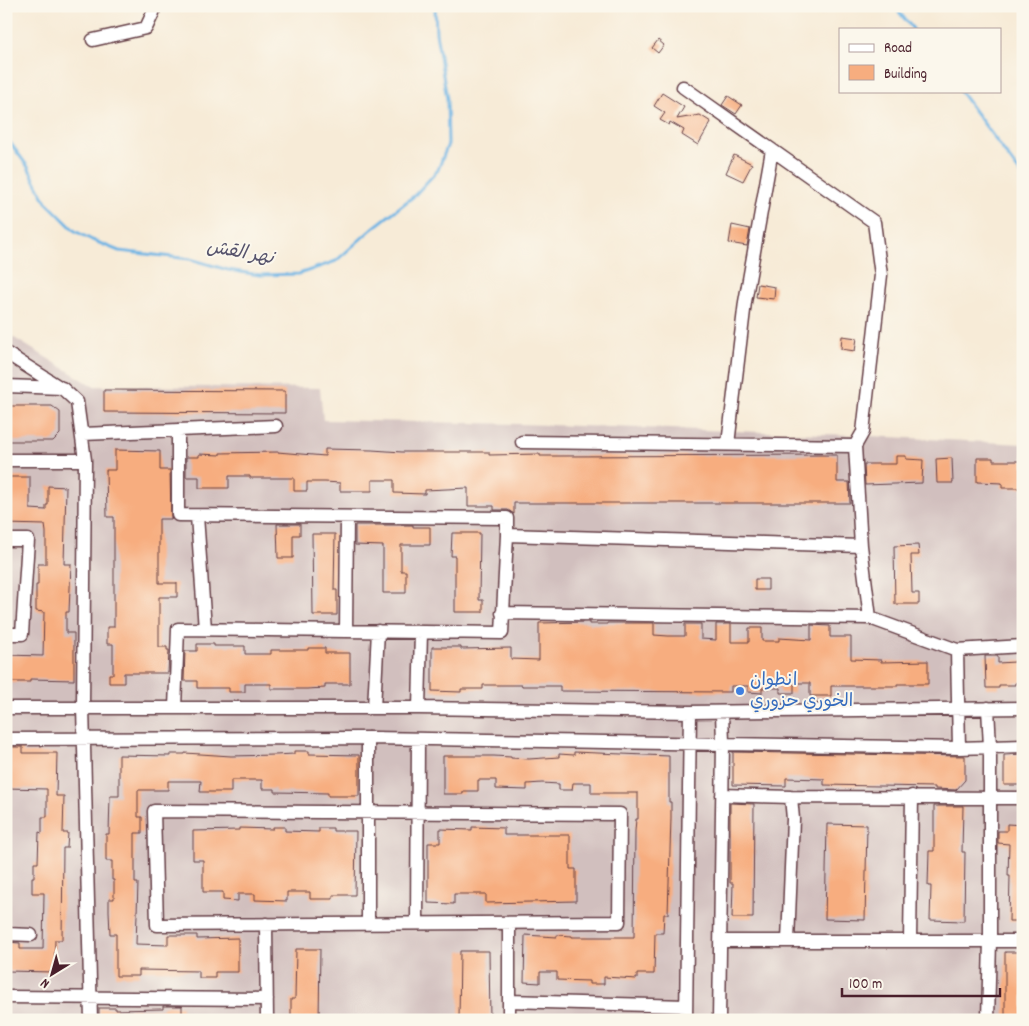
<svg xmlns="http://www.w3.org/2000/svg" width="1029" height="1026" viewBox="0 0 1029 1026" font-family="Dekko,'Playpen Sans Arabic',sans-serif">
  <rect width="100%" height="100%" fill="#fbf7ec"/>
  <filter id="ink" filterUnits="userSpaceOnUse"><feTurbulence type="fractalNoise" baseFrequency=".02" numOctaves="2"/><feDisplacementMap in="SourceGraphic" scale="10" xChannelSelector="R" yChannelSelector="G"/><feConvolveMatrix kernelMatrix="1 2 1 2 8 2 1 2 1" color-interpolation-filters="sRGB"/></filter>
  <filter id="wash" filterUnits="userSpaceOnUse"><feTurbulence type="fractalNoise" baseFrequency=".0096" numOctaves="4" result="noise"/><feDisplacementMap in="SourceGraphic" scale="20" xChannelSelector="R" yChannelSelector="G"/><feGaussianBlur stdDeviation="1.12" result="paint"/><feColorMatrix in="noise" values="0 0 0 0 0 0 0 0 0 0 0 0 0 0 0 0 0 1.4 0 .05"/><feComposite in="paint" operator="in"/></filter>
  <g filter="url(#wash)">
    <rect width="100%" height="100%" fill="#f7ebd7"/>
    <path fill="#d1bfbe" d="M6,333L93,386L320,388L323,420L518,424L852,435L1023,444V1020H6Z"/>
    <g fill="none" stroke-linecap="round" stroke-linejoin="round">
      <path stroke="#6db4e4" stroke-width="3" d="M894,6L913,29
        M960,91L1023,177
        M6,137L28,167L46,202L75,231L92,240L119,251L190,259L228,270L260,275L299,274L336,261L373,228L414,196L438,170L448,144L447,99L436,33L435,6"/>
    </g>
    <g id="blocks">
      <path fill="#f7ad7f" d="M658,40L664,45L658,53L652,48Z
        M662,93L684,107L677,119L700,115L711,122L698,145L682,135L684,130L670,122L669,125L660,120L665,113L654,106Z
        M728,96L742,105L736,114L722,105Z
        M734,155L752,164L743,181L726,173Z
        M732,225L750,229L747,246L729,243Z
        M758,284L775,287L774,299L756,297Z
        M842,336L857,338L855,351L841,349Z
        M104,390L285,391V413L104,412Z
        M6,406H52L60,412V434L53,441H6Z
        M325,449L372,450L402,452H489V455L540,454V456H556L837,455V482H849L850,503H514V514L508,510H494V506H468V488L425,490V494L394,493V480H372V491H340V483L325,482H307V491H294V478H250V476H229V488H199V477H186V457H199V454L220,455V453L277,452L325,456Z
        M115,450L160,451V470H170L171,519H159V583H177V597H159V647H167V650H169L168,673H124V683H109V674H113V644H107V627H114V517H107L106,470H115Z
        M896,456H906V459L923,460L922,483L865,485L864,464H896Z
        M952,458L953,483H937L936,459Z
        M977,458H993V461H1023V488H1002V483L977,482Z
        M8,477H30V509L46,510V505H48V486L66,487L64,564H71L69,612H66V633H74V680L30,679V682H6V655L43,656L44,612L36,611V585H38V564H46V532L45,525L6,524V481H8Z
        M277,524H300V535H293V558H278Z
        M355,525H413V527H430V545H401V571H406V593H383V546L355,545Z
        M452,533H480L479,600H483V612H455V556H451Z
        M312,534H335L334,590H337V615H313Z
        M918,545L919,555H911L912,593H919V604H895L894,546Z
        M755,579H768V590H755Z
        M589,622V624H607V623H654V635L668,636H685V624H701V639L716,640V624H731V642H749V628H762V641H779V638L811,640V625L830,626V637H851V659L881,660V662L928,661V684H897V686H831V696H810V683H794V693H780V688H762V693L748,692V686H731V692L560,691V686H522V685H483V689H461V692L432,691V647H461V649L511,648V659L539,660V623Z
        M197,644H214V646H245V654H271V650H308V648H325V653H350V684H325V688L307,689H271V684H245V692H229V688H197V681H184L185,651H197Z
        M985,656H998V663L1015,662V660H1023V682L1015,683V685H999V688H986Z
        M6,747H23V753H57L56,796H64L63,833H68L67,848H63L62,940H55L54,972L6,971V942L20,943V949H43L44,893H32V877H34V863H38L39,832L42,833V817H47V789L6,788Z
        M294,751H309V754L359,755V796H328V793L275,792V789H262V780H231V792H200L201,781H168V790H138V817H142V833H135V883H138L136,944L168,945V935H197V939L238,938V972H215V978H199V971L139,970V976H116V934H110L109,911V899H114V880H112V861H106V834H109L110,796H119V755L170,756V754H185V753L231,756L275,755L294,754Z
        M574,752L669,756V802H671V818L668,914H664L663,933H655L654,974H637V979L604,977V984H589V981L557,980V972H540V983L524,982L525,935L557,937V935L572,936V937H634L635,831L636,819H638V793H591V783H573L572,790H559V784L542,783L527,784V790L496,789V780H478V791H463V794H443V756H494L511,757V758L529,759L559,757V754L574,755Z
        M733,752L965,756V780L956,790L935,789V787L824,785V779L786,778V786L733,785Z
        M1023,754V785H1004V755Z
        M730,803L754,804L753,918H732L733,883H730Z
        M934,806H963L962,852H965L964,921L930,920L931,886H928L929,851H934Z
        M827,824L867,825L865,920L825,919Z
        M1007,824L1023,825V921H1009L1010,876H1008L1009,844L998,843V831H1007Z
        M273,827H285V831L319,832V828H333V831H356L355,895H333V899H310V892H287V901L255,900V894H238V901L223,900V892H203V860H193V831L239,830V828L273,829Z
        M472,827L504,828V835H570V869H576V901L486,903V894H454V904L428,903V843H440V829L472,830Z
        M296,949H320L319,1020H291V999H295Z
        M460,951H489L490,1020H459Z
        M1005,952H1023V1020H1005Z
        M163,1006H182V1020H99V1008H116V1010L163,1009Z"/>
    </g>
  </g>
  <g filter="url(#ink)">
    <use href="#blocks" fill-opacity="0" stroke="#643e45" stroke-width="1"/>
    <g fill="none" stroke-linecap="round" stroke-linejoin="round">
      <defs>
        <path id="minor" d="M93,40L146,28L153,13V6
          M683,87L874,222L881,275L863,432L855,446L861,546L870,618L957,650L959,748
          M6,353L61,388
          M6,386L62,388L77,402L85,460H6
          M83,434L276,426
          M522,442L855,446
          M728,444L745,302L772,150
          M85,460L83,707L91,1020
          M197,516L205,629
          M507,535L861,546
          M6,540H28L22,634H6
          M502,613L870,618
          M346,631L347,517
          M957,650L1023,646
          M6,708H419L690,712L1023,708
          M175,708L178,629L502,633L507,535V518L178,515V430
          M374,708L378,631
          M419,708L421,632
          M988,708L990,747V940L988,1020
          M368,738V924
          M6,739L373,738L959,748L1023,746
          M722,795L791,797L1023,798
          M154,811L620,814L619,922L157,925Z
          M417,923L418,739
          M509,923V1020
          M266,924L267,1020
          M6,934L31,935
          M720,941H1023
          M788,941L793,819L791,797
          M910,941L912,796
          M6,997L267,999
          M509,1001L686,1006
          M686,1020L690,712
          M719,1020L723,743L722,712"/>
      </defs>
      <use href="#minor" stroke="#643e45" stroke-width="15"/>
      <use href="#minor" stroke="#fff" stroke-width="12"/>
    </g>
  </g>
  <circle fill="#3f7fe0" stroke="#fbf7ec" stroke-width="2" cx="740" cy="691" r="5"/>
  <g text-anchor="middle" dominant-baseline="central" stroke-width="4" stroke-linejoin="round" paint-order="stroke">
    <g font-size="18" fill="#366cbe" stroke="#fbf7ec" text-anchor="start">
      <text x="750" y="681">انطوان<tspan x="750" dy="21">الخوري حزوري</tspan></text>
    </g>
    <g font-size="19" font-style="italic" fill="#56536c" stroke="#fbf7ec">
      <text transform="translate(240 254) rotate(10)">نهر القش</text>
    </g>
  </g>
  <rect width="1029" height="1026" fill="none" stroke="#fbf7ec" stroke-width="25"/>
  <rect x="839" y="28" width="162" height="65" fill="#fbf7ec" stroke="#b4a19f"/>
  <rect x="849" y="44" width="25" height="8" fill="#ffffff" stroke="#b4a19f"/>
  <text x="884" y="52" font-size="15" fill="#4a1f2b">Road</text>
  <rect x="849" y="65" width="25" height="15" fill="#f7ad7f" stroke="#b4a19f"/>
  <text x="884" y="78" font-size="15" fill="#4a1f2b">Building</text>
  <g transform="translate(52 974) rotate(217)" stroke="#fbf7ec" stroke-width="4" paint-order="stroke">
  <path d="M0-4L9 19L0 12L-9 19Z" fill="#4a1f2b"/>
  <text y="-8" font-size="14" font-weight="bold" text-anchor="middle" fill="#4a1f2b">N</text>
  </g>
  <path d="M842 988v8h158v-8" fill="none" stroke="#4a1f2b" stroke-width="2.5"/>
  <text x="849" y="988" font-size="15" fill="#4a1f2b" stroke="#fbf7ec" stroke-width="4" paint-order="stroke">100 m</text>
</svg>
